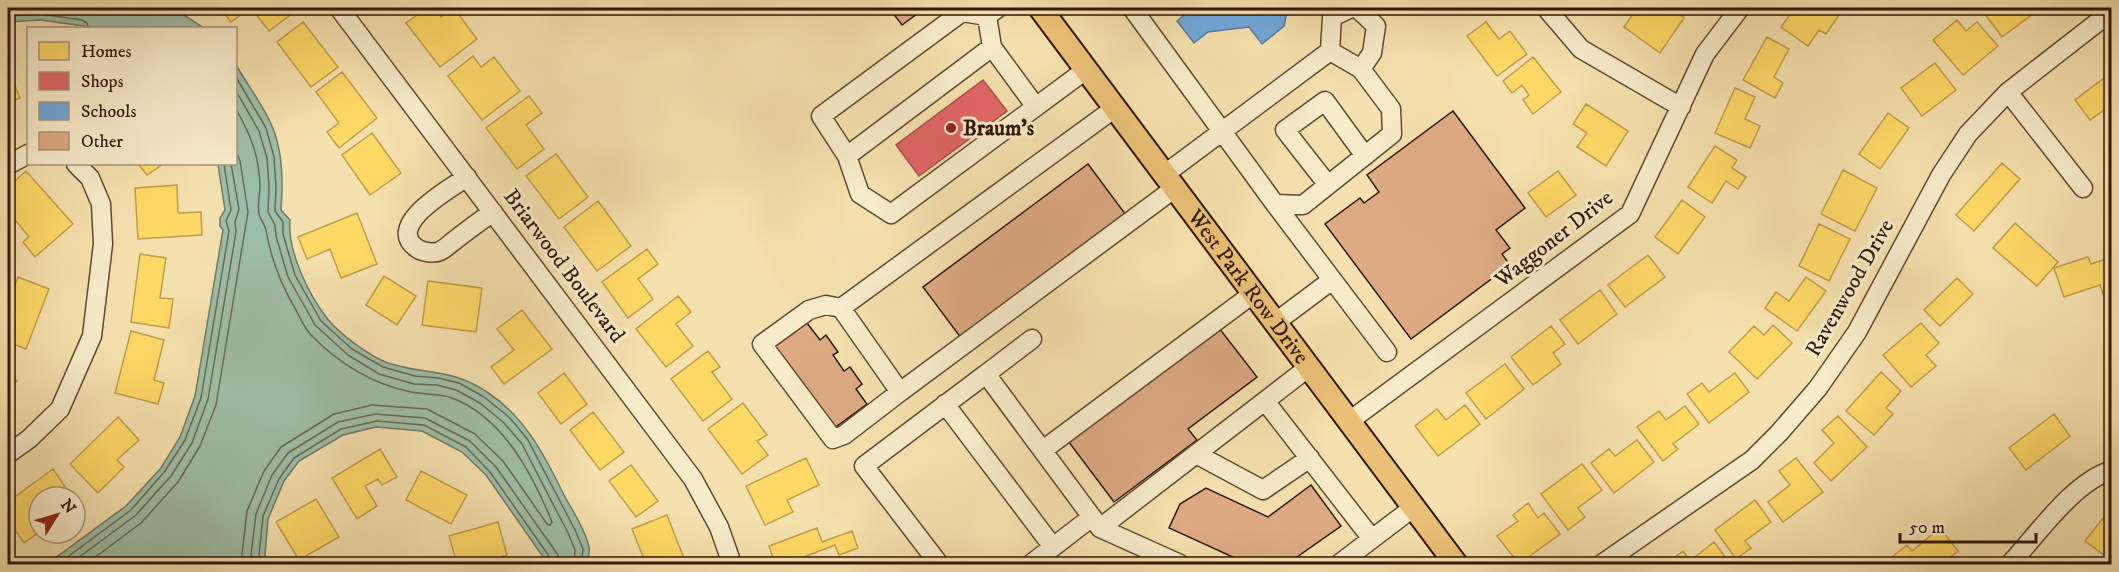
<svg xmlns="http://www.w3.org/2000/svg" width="2119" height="572" viewBox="0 0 2119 572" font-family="'IM FELL DW Pica',serif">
  <rect width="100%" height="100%" fill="#f5e1ad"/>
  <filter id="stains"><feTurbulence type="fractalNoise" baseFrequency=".00333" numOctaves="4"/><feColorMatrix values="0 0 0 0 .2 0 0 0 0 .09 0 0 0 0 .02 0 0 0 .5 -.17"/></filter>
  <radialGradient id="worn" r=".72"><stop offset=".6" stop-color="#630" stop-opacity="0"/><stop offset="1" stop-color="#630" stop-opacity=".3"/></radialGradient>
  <path fill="#9dbea6" stroke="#727b67" stroke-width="1.5" d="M8,8H173L204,28H90L84,26L40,20L8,22Z
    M236,65C247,84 263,105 272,126C283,152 283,182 281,210L290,220C287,250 308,293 326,317C338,333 369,356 388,363C425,375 452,368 487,392C524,416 544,454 563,493C571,509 585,528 589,547C590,552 588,559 587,564H548L486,475L462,452L422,431L376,427L343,435L299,461L284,481L268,519L265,555L267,564H47L126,506L161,468L180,437L195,396L223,230L220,226V218L225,210L218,164H236Z"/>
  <path fill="#ffd966" stroke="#c19e4a" stroke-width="1.5" d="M220,8H250L231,22Z
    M251,8H295L297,10L269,31Z
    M427,8H434L441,17L454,8L477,39L440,67L406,23Z
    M1637,8H1641L1648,13L1652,8H1670L1684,18L1660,53L1624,27Z
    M1795,8H1834L1841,12L1826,34L1819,30L1808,46L1781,27Z
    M1992,8H2041L2002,37L1984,13Z
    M1957,20L1966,31L1977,22L1998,46L1963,75L1933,40Z
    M303,22L338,67L311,87L277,42Z
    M1486,22L1499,39L1510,31L1527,54L1497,76L1467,36Z
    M1767,37L1789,49L1774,77L1783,83L1775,98L1743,80Z
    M473,56L481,67L494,57L520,91L482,120L448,76Z
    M1533,57L1561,92L1533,114L1523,100L1529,95L1522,85L1512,93L1503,81Z
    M1935,63L1956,90L1922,116L1901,88Z
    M8,69L20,98L8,103Z
    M342,72L377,118L339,148L327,132L339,123L316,92Z
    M2112,72V104L2090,120L2075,100Z
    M1735,88L1755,97L1745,119L1760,126L1750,148L1715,133Z
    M529,96L542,113L526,125L544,149L517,169L486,128Z
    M1586,104L1628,131L1606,166L1577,147L1587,133L1573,124Z
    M1888,113L1909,128L1880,169L1859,154Z
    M372,133L401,173L370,195L342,155Z
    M1715,146L1737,160L1732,168L1746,177L1738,189L1726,181L1712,203L1688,187Z
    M556,154L588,197L559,219L526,176Z
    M2002,163L2020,179L1974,231L1956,215Z
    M138,164H163L147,175Z
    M1843,170L1877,188L1855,231L1821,214Z
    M26,171L73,224L35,257L23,242L29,237L16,221L8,228V187Z
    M1558,171L1576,195L1546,217L1528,193Z
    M177,185L178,213L201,212L202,235L138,239L135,188Z
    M1682,200L1705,217L1678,254L1655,237Z
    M598,201L631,246L597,271L564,227Z
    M357,213L377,264L341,278L330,249L307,259L298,237Z
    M2015,223L2058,262L2037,286L1993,248Z
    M1819,224L1850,239L1829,281L1799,266Z
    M647,249L658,264L638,279L653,299L628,318L602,282Z
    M140,254L166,258L160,298L173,299L169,328L131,322Z
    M1648,255L1665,277L1625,307L1608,285Z
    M2088,257L2091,264L2112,257V304L2107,305L2100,285L2064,297L2054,268Z
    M384,276L416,296L397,325L366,305Z
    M18,277L49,289L26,349L8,342V304Z
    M1806,277L1826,291L1797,331L1765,308L1776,292L1789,301Z
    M1957,278L1973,294L1940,326L1924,310Z
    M428,281L482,288L476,332L422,325Z
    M1600,290L1617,314L1578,344L1560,320Z
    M678,296L691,312L676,324L693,346L666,367L636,329Z
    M522,310L552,349L504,384L491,367L514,350L497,329Z
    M1921,323L1939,343L1926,355L1936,366L1911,387L1883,355Z
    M1773,325L1792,343L1757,379L1729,352L1754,326L1764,335Z
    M1551,326L1565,344L1553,353L1561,364L1533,385L1511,357Z
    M131,331L164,340L154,380L164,383L158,404L115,393Z
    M708,351L720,367L712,372L732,399L703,421L671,379Z
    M1505,364L1524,389L1486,419L1466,393Z
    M8,369L17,381L8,388Z
    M1881,372L1901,391L1886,408L1893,414L1874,435L1846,411Z
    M564,373L587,404L561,424L538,393Z
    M1735,373L1749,392L1709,423L1687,394L1702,383L1709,392Z
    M743,403L767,435L757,441L768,455L742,474L708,429Z
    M1465,405L1480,424L1438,456L1415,426L1437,409L1446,420Z
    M1685,406L1699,424L1673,444L1678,449L1663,461L1637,427L1659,411L1666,420Z
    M593,412L624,452L600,470L570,430Z
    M2054,414L2070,436L2026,470L2009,448Z
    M1838,416L1867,447L1831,481L1814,463L1834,443L1822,430Z
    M118,417L139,440L117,460L124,467L98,493L70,464Z
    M1637,440L1654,462L1614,493L1591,463L1609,449L1615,456Z
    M380,449L397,477L382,485L378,479L365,486L377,506L357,519L332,478Z
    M806,458L819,485L787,500L793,512L765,525L746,486Z
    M1796,458L1823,492L1783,522L1768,502L1790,485L1779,471Z
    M1582,464L1602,490L1578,508L1585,517L1568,530L1541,494Z
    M631,465L658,501L636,517L609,481Z
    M53,469L68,491L60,497H39V532L24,543L8,520V502Z
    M421,471L467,495L451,524L406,500Z
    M316,499L339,537L299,560L276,522Z
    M1755,500L1771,522L1745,541L1751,548L1736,559L1715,530Z
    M1528,503L1538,518L1544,513L1560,534L1519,564L1497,536L1518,521L1513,515Z
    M2111,508L2112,509V561L2085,541Z
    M667,515L685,561L677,564H646L632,529Z
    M498,522L507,555L493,559L495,564H457L449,536Z
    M817,528L822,542L852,531L858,548L839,555L835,545L804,557L806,564H775L769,546Z
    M1940,528L1958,551L1942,564H1897L1891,558L1907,545L1912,551Z
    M1714,542L1728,561L1723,564H1666L1683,551L1690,561Z"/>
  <path fill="#e06666" stroke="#ac4e4a" stroke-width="1.5" d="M983,80L1007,111L919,176L896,145Z"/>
  <path fill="#6fa8dc" stroke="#5c7c9c" stroke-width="1.5" d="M1192,8H1288L1284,26L1262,44L1249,27L1208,32L1194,43L1177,21Z"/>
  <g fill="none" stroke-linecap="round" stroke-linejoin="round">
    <path stroke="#676a57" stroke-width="1.5" d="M8,16L41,14L82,20L87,23L88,28
      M236,77L266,128L274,157L276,187L275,211L283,222V234L295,275L321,321L352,349L383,367L415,376L438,378L459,383L484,397L510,418L528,440L575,530L583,549L581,564
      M236,91L259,131L267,158L269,187L268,212L275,225L276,236L288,277L315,325L348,355L379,374L414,384L437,385L456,390L480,403L504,423L522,444L568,533L575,550L574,564
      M236,109C251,136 259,155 260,186C260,195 257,205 259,214C260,220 265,224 266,230C271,259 281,285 296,310C300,318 304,327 310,334C338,363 372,384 411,392C425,395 438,393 452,398C503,417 533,475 552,522L550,525L547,524L503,461L475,434L427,409L372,405L334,414L281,447L264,471L247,511L242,554L244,564
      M58,564L131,510L165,471L185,440L201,398L229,231L226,221L231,210L224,164
      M70,564L136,515L171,476L192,443L208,399L236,232L235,222L239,209L231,164
      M86,564L141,523L178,482L200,446L216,405L248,212L240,161L236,151
      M253,564L251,554L256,514L272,475L288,453L338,422L375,414L425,418L470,441L496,467L558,555L560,564
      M261,564L259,555L263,516L279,479L294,458L341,429L377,421L424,425L466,447L490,472L551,559L552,564"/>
  </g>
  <path fill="#ddaa81" stroke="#311608" stroke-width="1.5" d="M889,8H925L902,25Z
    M1453,111L1525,208L1496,230L1510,248L1502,254L1510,265L1411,339L1325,224L1360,198L1364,203L1379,192L1367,175Z
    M1088,164L1126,215L961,338L923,287Z
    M807,323L820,340L826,335L838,352L833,355L844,371L850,367L862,384L856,389L867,404L833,429L773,348Z
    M1219,328L1257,377L1188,429L1197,440L1114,502L1068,441Z
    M1311,485L1341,526L1287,564H1248L1169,528L1180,504L1206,488L1268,517Z"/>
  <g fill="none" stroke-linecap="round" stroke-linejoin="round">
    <defs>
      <path id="minor" d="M339,8L693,479L719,527L732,564
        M998,8L987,16L992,47L847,156L860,194L891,214L1087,69
        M1132,8L1275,204L1303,205L1392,134L1391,109L1361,69L1330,51
        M1357,8L1376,26L1372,53L1361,69
        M1546,8L1581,49L1681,107
        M992,47L1036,107
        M2008,92L2083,188
        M1115,108L841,308L900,392L1175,188
        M847,156L821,116L962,12L987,16
        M8,165L28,154
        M1165,174L1330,51L1332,17L1351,8
        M467,177C451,188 382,226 418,249C423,252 434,254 440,251C445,249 451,243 455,240C468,230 480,221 493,212
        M1328,185L1285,130L1325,101L1365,156
        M1275,204L1387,352
        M841,308L826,305L809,310L762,344L833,439L844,435L900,392
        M1276,322L1332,280
        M986,374L1032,339
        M1265,401L1372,539
        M945,404L1053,547
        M1348,422L1630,214L1705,54L1740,8
        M1043,450L1254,293
        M8,454L29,439L60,409L92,336L103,244L101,204L90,178L76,164
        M1196,454L1263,490L1310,458
        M939,564L864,466L986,374L1100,528
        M1031,564L1092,517
        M1180,564L1100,528L1309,367
        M1339,564L1414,507
        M1602,564L1752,460L1779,433L1818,388L1857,332L1941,175L1968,134L2008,92L2112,11
        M2010,564C2037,535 2073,482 2112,470"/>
      <g id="major">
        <path id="s1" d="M1040,8L1456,564"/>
      </g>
    </defs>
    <use href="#minor" stroke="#624931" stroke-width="21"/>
    <use href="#major" stroke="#311608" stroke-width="26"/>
    <use href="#minor" stroke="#f8ecca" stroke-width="18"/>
    <use href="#major" stroke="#eac076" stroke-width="22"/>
  </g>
  <circle fill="#8f2418" stroke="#f8ecca" stroke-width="2" cx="951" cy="128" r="6"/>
  <g text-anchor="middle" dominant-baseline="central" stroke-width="6" stroke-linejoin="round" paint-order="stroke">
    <g font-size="22" font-weight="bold" fill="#311608" stroke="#f8ecca" text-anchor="start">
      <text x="963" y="128">Braum's</text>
    </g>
    <g font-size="22" fill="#311608" stroke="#f8ecca">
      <text transform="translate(1554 239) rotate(-38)">Waggoner Drive</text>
      <text transform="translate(564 266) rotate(53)">Briarwood Boulevard</text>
      <text stroke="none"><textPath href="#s1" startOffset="348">West Park Row Drive</textPath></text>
      <text transform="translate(1850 288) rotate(-60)">Ravenwood Drive</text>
    </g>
  </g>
  <rect width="2119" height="572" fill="none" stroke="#f5e1ad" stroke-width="30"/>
  <rect x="9" y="9" width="2101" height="554" fill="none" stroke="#311608" stroke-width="3"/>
  <rect x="15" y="15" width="2089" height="542" fill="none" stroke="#311608" stroke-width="1.5"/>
  <rect x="27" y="27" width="210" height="138" fill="#f8ecca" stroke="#a8967c" stroke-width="1.5"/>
  <rect x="39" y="42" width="30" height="18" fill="#ffd966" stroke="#a8967c" stroke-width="1.5"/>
  <text x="81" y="57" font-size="18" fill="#311608">Homes</text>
  <rect x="39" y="72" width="30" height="18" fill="#e06666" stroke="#a8967c" stroke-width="1.5"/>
  <text x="81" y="87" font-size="18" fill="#311608">Shops</text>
  <rect x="39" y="102" width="30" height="18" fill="#6fa8dc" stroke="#a8967c" stroke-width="1.5"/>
  <text x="81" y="117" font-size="18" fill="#311608">Schools</text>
  <rect x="39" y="132" width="30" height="18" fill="#ddaa81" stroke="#a8967c" stroke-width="1.5"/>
  <text x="81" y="147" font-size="18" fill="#311608">Other</text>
  <g transform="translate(57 515) rotate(53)"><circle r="28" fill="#f8ecca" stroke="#a8967c" stroke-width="1.5"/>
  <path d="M0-4.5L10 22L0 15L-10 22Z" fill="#8f2418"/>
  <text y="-9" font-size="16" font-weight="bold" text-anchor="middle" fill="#311608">N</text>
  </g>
  <path d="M1900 533v9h136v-9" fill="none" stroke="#311608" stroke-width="3"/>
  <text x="1909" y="533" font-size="18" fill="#311608" stroke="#f8ecca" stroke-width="4.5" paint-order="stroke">50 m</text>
  <rect width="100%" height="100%" filter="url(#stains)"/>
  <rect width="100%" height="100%" fill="url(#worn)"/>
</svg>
